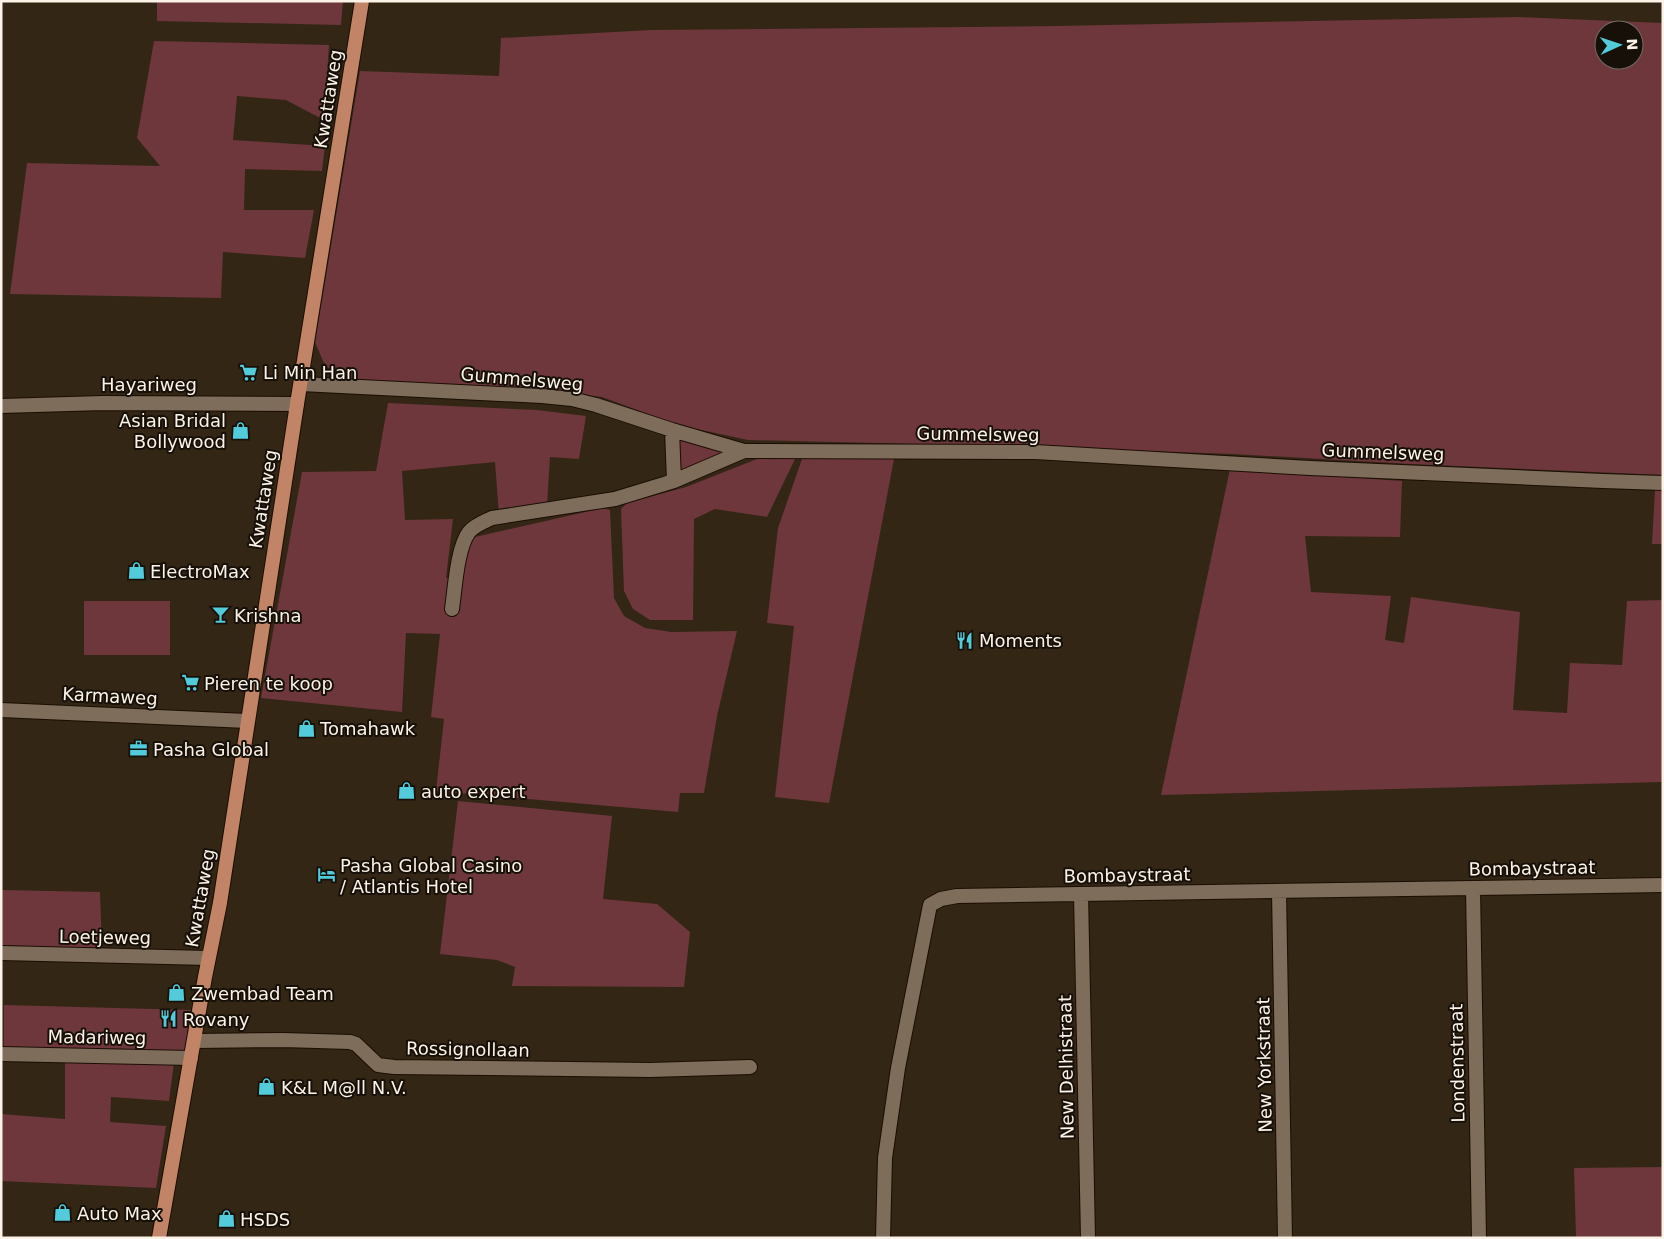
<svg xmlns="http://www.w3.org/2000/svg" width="1664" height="1239" viewBox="0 0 1664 1239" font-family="'DejaVu Sans',sans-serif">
  <rect width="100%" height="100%" fill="#342615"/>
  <path fill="#6d373c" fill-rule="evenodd" d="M157,1H343L341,25L157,21Z
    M1519,17L1663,23V475L1411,464L1232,454L1036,447L748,440L678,425L602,397L536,390L348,380L333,374L323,361L315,342L360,71L499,76L501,38L651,30L1057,26ZM1604,30H1634V60H1604Z
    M154,41L329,45L324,120L286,100L237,96L233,140L325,146L322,171L245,169L244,210H314L305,258L223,252L221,298L10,294L27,163L160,166L137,138Z
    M388,403L537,410L586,416L579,459L550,457L547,504L499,515L495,462L402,471L405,520L453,519L446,578L461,576L466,539L603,508L610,510L614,598L624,616L645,628L671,632L737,631L717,716L704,793H680L678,812L436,791L444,719L431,717L440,634L406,633L402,712L261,698L302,472L376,471Z
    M678,436L730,451L679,474Z
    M757,459H795L767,517L715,509L694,519L693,620H650L633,609L624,591L621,509L627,503L686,487Z
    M802,459H894L829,803L775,797L794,626L767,623L778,528Z
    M1230,469L1402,481L1400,537L1305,536L1311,592L1391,596L1385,640L1404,643L1411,597L1520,612L1513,710L1567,713L1570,663L1622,665L1627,601L1663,600V782L1161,795Z
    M1655,490H1663V544H1652Z
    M84,601H170V655H84Z
    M458,801L612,816L603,899L657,904L690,932L684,987L512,986L515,967L497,960L440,954Z
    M1,890L100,892L102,949L1,945Z
    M4,1005L191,1010L185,1051L4,1047Z
    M65,1060L174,1063L169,1101L111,1097L110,1122L166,1126L156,1188L1,1181V1114L65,1119Z
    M1663,1167V1238H1576L1574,1168Z"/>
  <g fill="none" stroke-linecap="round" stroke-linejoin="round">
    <defs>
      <path id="minor" d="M301,384L542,396L572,399L596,405L672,430L744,451L1035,452L1310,468L1603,481L1663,483
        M1,406L103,403L297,404
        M672,430L674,481
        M452,609C455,588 457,548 469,532C475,525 484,522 492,518L615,499L674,481L744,451
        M1,710L247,721
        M1473,888L1479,1238
        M1279,891L1285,1238
        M1081,894L1088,1238
        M1,953L208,958
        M195,1041L283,1040L350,1042L356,1044L378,1065L394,1067L650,1070L750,1067
        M1,1054L191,1058
        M883,1238L885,1158L898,1068L930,905L941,899L957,896L1663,885"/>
      <path id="primary" d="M159,1238L205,977L220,903L297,404L362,1"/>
    </defs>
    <use href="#minor" stroke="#1b0e02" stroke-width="16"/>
    <use href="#primary" stroke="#1b0e02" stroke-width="16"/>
    <use href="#minor" stroke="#7e6d5b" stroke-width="14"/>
    <use href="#primary" stroke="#c28467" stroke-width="14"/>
  </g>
  <defs>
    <symbol id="supermarket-bare" viewBox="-9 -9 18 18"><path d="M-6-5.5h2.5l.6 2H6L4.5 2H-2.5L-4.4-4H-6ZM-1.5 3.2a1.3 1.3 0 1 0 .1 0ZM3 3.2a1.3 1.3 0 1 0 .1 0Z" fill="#52cbda" stroke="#161009" stroke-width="2.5" paint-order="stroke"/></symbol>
    <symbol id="shop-bare" viewBox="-9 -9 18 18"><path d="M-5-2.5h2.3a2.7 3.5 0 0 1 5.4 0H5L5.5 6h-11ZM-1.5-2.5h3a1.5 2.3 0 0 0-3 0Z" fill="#52cbda" stroke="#161009" stroke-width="2.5" paint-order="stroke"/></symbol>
    <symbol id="bar-bare" viewBox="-9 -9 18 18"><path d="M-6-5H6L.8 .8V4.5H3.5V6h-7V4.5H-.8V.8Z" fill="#52cbda" stroke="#161009" stroke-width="2.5" paint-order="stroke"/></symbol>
    <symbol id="restaurant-bare" viewBox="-9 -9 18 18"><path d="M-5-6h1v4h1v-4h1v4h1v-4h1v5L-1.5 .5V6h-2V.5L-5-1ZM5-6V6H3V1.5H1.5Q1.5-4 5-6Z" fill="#52cbda" stroke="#161009" stroke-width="2.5" paint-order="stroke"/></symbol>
    <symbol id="office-bare" viewBox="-9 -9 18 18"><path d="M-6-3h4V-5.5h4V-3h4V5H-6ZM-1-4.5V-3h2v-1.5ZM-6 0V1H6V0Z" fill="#52cbda" stroke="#161009" stroke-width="2.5" paint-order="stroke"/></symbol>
    <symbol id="hotel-bare" viewBox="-9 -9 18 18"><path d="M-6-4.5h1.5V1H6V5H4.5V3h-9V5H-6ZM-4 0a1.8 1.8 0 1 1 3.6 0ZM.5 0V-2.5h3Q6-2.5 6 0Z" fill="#52cbda" stroke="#161009" stroke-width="2.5" paint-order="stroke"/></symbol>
  </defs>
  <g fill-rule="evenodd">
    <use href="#supermarket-bare" x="236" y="360" width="25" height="25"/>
    <use href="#shop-bare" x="228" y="418" width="25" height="25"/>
    <use href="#shop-bare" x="124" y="558" width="25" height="25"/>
    <use href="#bar-bare" x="208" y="602" width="25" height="25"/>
    <use href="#restaurant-bare" x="952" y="628" width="25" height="25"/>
    <use href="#supermarket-bare" x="178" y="670" width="25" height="25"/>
    <use href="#shop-bare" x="294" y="716" width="25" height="25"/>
    <use href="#office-bare" x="126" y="736" width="25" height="25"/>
    <use href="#shop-bare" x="394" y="778" width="25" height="25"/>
    <use href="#hotel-bare" x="314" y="862" width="25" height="25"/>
    <use href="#shop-bare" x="164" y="980" width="25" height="25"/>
    <use href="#restaurant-bare" x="156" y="1006" width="25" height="25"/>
    <use href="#shop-bare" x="254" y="1074" width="25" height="25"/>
    <use href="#shop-bare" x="50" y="1200" width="25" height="25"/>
    <use href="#shop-bare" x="214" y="1206" width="25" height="25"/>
  </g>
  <g text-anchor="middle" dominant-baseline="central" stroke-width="4" stroke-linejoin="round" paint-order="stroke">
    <g font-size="18" fill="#fcf3e8" stroke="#161009">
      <text transform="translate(328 99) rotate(-81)">Kwattaweg</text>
      <text transform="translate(522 379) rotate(5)">Gummelsweg</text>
      <text x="149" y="384">Hayariweg</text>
      <text transform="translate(978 434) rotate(1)">Gummelsweg</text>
      <text transform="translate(1383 452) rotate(2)">Gummelsweg</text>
      <text transform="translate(263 499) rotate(-81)">Kwattaweg</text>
      <text transform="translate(110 696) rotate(3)">Karmaweg</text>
      <text transform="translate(1532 868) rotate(-1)">Bombaystraat</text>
      <text transform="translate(1127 875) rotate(-1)">Bombaystraat</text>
      <text transform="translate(200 898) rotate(-80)">Kwattaweg</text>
      <text transform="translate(105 937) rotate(1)">Loetjeweg</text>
      <text transform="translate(97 1037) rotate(1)">Madariweg</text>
      <text transform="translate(468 1049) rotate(1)">Rossignollaan</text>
      <text transform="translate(1457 1063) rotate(-91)">Londenstraat</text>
      <text transform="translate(1264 1065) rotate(-91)">New Yorkstraat</text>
      <text transform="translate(1066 1067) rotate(-91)">New Delhistraat</text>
    </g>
    <g font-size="18" fill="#fcf3e8" stroke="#161009" text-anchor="start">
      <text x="263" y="372">Li Min Han</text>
      <text x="226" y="420" text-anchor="end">Asian Bridal<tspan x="226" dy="21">Bollywood</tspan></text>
      <text x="150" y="571">ElectroMax</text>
      <text x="234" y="615">Krishna</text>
      <text x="979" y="640">Moments</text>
      <text x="204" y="683">Pieren te koop</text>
      <text x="320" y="728">Tomahawk</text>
      <text x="153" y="749">Pasha Global</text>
      <text x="421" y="791">auto expert</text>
      <text x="340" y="865">Pasha Global Casino<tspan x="340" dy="21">/ Atlantis Hotel</tspan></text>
      <text x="191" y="993">Zwembad Team</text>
      <text x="183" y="1019">Rovany</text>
      <text x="281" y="1087">K&amp;L M@ll N.V.</text>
      <text x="77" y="1213">Auto Max</text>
      <text x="240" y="1219">HSDS</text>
    </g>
  </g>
  <rect width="1664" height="1239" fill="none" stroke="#fcf3e8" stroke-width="5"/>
  <g transform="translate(1619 45) rotate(87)"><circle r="24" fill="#161009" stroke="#726b62"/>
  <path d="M0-4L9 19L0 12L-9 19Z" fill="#52cbda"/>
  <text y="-8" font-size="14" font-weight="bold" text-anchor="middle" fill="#fcf3e8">N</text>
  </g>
</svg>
